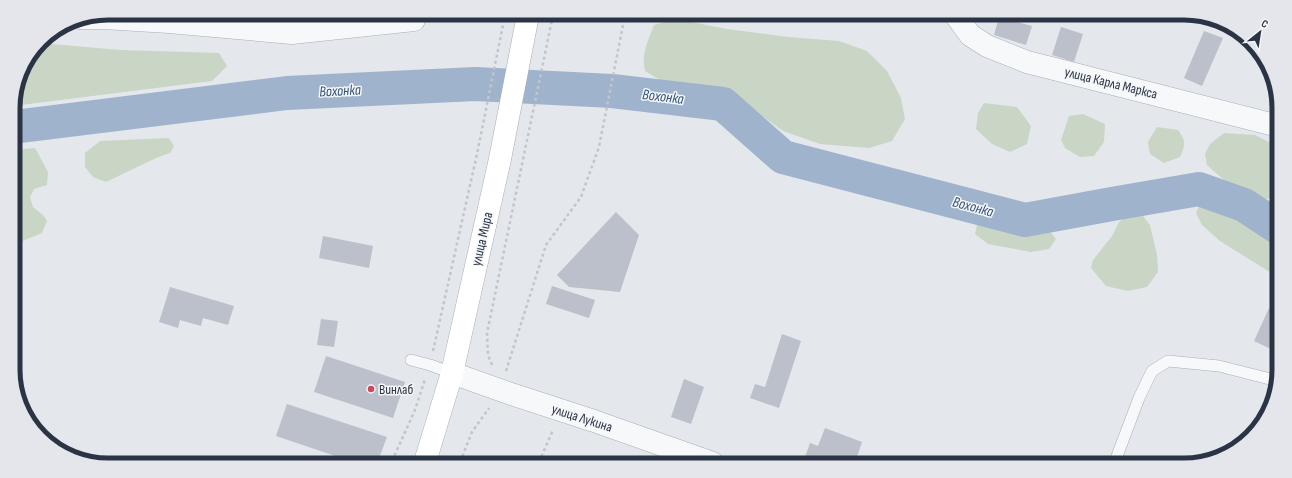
<svg xmlns="http://www.w3.org/2000/svg" width="1292" height="478" viewBox="0 0 1292 478" font-family="'Sofia Sans Condensed',sans-serif">
  <rect width="100%" height="100%" fill="#e4e7ec"/>
  <path fill="#c9d6c5" d="M676,19L727,29L788,37L839,41L867,51L887,71L901,98L905,119L892,141L869,148L820,144L783,131L743,102L732,96L677,90L645,71C641,54 648,41 654,25Z
    M40,43L121,50L219,53L227,66L212,81L13,106V101L23,66Z
    M984,103L1017,107L1031,126L1027,144L1010,152L992,144L976,129L978,113Z
    M1083,114L1105,124L1104,142L1094,156L1080,157L1065,148L1061,140L1069,116Z
    M1157,127L1178,130C1186,142 1186,143 1180,157L1164,163L1150,154L1148,142Z
    M1224,133L1255,135L1277,146V198L1262,199L1224,180L1207,165L1205,154L1210,144Z
    M169,138L174,146L170,153L156,158L106,182L93,177L85,167V153L100,141Z
    M35,148L48,172L47,185L34,189L30,197L33,207L44,216L47,221L42,233L20,242L14,241L13,150Z
    M1200,204L1218,205L1240,212L1276,237V276L1220,241L1202,225L1196,213Z
    M1130,214L1143,216L1150,225L1157,255L1158,272L1147,287L1128,291L1106,286L1091,268L1093,260L1112,236L1119,222Z
    M977,225L1049,230L1056,239L1049,249L1031,252L988,244L975,234Z"/>
  <g fill="none" stroke-linecap="round" stroke-linejoin="round">
    <path stroke="#9fb4cc" stroke-width="34" d="M13,127L287,93L475,84L612,91L723,104L783,157L1025,220L1112,204L1199,189L1244,205L1276,226"/>
  </g>
  <path fill="#bbc0ca" d="M229,14H257V17L229,16Z
    M999,17L1032,26L1026,45L994,35Z
    M1061,27L1083,34L1074,62L1052,55Z
    M1204,31L1223,38L1202,86L1184,78Z
    M616,212L639,235L620,292L569,287L557,275Z
    M323,236L373,246L369,268L319,258Z
    M552,286L595,300L589,318L546,304Z
    M170,287L234,306L228,325L203,318L201,326L180,320L178,328L159,322Z
    M1269,308L1275,311V351L1254,341Z
    M321,319L338,321L334,347L317,345Z
    M782,334L801,341L779,408L750,398L755,384L765,387Z
    M326,356L405,382L393,418L314,392Z
    M684,379L704,387L691,424L671,417Z
    M287,404L387,437L378,461H350L276,436Z
    M825,428L862,442L855,463H803L810,443L818,446Z"/>
  <g fill="none" stroke-linecap="round" stroke-linejoin="round">
    <defs>
      <path id="lane" d="M411,360L430,365L452,373
        M1114,464L1139,398L1152,371L1168,361L1219,366L1274,380"/>
      <path id="street" d="M957,17L970,35L987,46L1027,62L1278,126
        M81,18H104L169,22L292,33L414,20L415,14
        M452,373L511,394L594,421L713,463"/>
      <path id="secondary" d="M425,462L452,373L500,159L528,15"/>
    </defs>
    <use href="#lane" stroke="#a9aeb7" stroke-width="12"/>
    <use href="#street" stroke="#a9aeb7" stroke-width="23"/>
    <use href="#secondary" stroke="#a9aeb7" stroke-width="23"/>
    <path stroke="#c2c5cb" stroke-width="2.5" stroke-dasharray="3 3" stroke-linecap="butt" d="M433,351L477,154L505,15
      M492,365L488,355L487,333L553,15
      M506,371L546,245L581,197L599,147L625,15
      M392,461L415,410L425,379
      M460,462L472,432L489,408
      M539,462L553,430"/>
    <use href="#lane" stroke="#f7f8fa" stroke-width="11"/>
    <use href="#street" stroke="#f7f8fa" stroke-width="22"/>
    <use href="#secondary" stroke="#fff" stroke-width="22"/>
  </g>
  <circle fill="#d1495b" stroke="#f4f6f9" stroke-width="1.5" cx="371" cy="389" r="4"/>
  <g text-anchor="middle" dominant-baseline="central" stroke-width="3" stroke-linejoin="round" paint-order="stroke">
    <g font-size="14" fill="#2b3445" stroke="#f4f6f9">
      <text transform="translate(1111 83) rotate(14)">улица Карла Маркса</text>
      <text transform="translate(482 239) rotate(-77)">улица Мира</text>
      <text transform="translate(582 418) rotate(18)">улица Лукина</text>
    </g>
    <g font-size="14" fill="#2b3445" stroke="#f4f6f9" text-anchor="start">
      <text x="379" y="389">Винлаб</text>
    </g>
    <g font-size="15" font-style="italic" fill="#34527a" stroke="#f4f6f9">
      <text transform="translate(340 91) rotate(-3)">Вохонка</text>
      <text transform="translate(663 97) rotate(7)">Вохонка</text>
      <text transform="translate(973 207) rotate(15)">Вохонка</text>
    </g>
  </g>
  <path d="M0 0H1292V478H0ZM108 20H1184A88 88 0 0 1 1272 108V370A88 88 0 0 1 1184 458H108A88 88 0 0 1 20 370V108A88 88 0 0 1 108 20Z" fill="#e4e6eb" fill-rule="evenodd"/>
  <path fill="none" stroke="#2b3445" stroke-width="5" d="M108 20H1184A88 88 0 0 1 1272 108V370A88 88 0 0 1 1184 458H108A88 88 0 0 1 20 370V108A88 88 0 0 1 108 20Z"/>
  <g transform="translate(1260 32) rotate(30)" stroke="#f4f6f9" stroke-width="3" paint-order="stroke">
  <path d="M0-3L7 15L0 10L-7 15Z" fill="#2b3445"/>
  <text y="-6" font-size="11" font-weight="bold" text-anchor="middle" fill="#2b3445">С</text>
  </g>
</svg>
